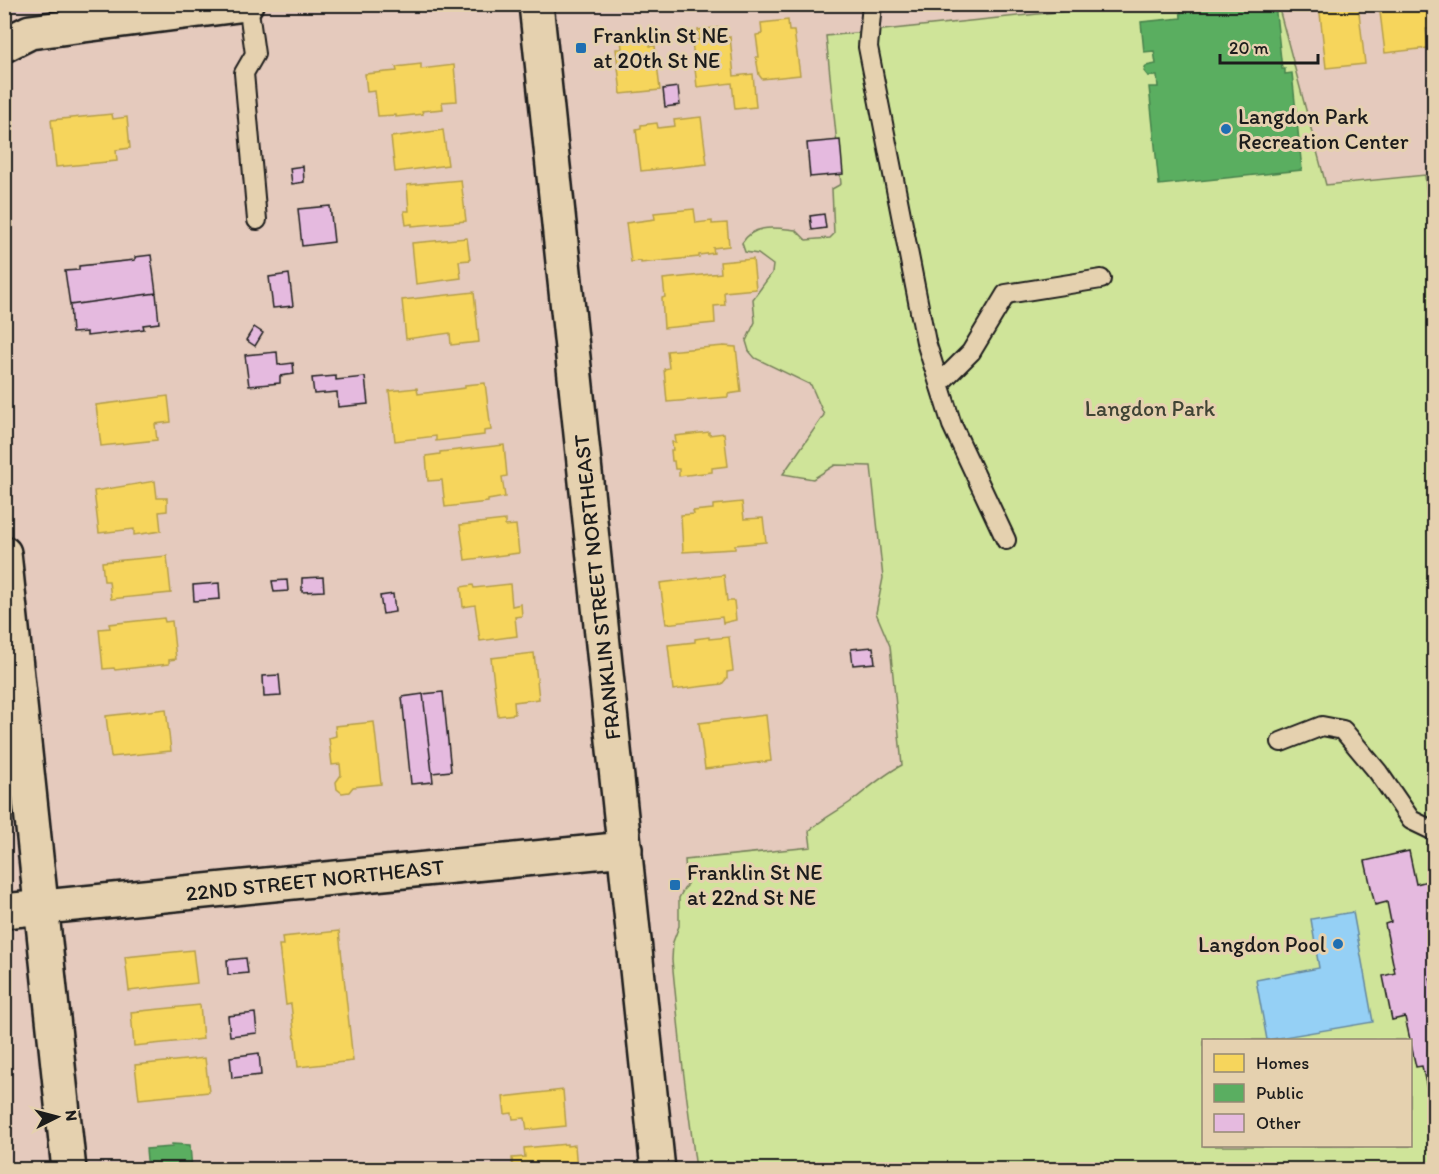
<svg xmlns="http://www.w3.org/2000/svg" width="1439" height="1174" viewBox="0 0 1439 1174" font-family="Itim,sans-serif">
  <rect width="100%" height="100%" fill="#e5cabd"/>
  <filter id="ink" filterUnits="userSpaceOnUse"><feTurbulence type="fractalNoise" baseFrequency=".0167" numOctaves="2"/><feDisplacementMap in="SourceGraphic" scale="12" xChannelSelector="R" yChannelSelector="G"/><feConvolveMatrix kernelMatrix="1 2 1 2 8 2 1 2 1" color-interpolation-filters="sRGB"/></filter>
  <g filter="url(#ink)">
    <path fill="#e5c5c7" d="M5,4H82V5L5,13Z"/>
    <path fill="#cfe499" stroke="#76805a" stroke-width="1.5" fill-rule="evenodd" d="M1125,5H1278L1326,185L1425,175L1434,262V1169H696L682,1061L672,960L673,942L679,926V898L684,889L687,886L685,860L811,847L809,831C823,818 837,812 852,801C869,788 883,775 902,765L890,646L876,613L883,578L871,466L835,465L813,479L783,474L824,415L811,385L755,358L749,351L746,341L755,322L753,299L772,273L773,265L758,254L745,252L742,243C754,223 776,228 796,230L806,240L830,238L834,234L832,189L841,184L826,36ZM1204,1040H1410V1146H1204Z"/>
    <path fill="#95d0f5" stroke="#65889e" stroke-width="1.5" d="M1353,912L1373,1022L1267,1040L1256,980L1319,968L1311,919Z"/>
    <path fill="#f6d55c" stroke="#b59e49" stroke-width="1.5" d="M1319,4H1358L1365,64L1326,68Z
      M1379,4H1427L1430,29H1426L1428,48L1385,53Z
      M788,20L789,31H794L800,75L762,79L759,75L756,57H759L756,35L762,34L761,23Z
      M724,27L725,38L730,37L734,76L753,74L756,107L735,109L732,83L697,87L692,41L699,40L698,30Z
      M649,35L650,46H655L660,90L621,94L616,49H622L621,38Z
      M421,64V69L454,65L457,101L442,102L443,109L422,111L423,114L396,117V115L378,116L375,91L367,92L365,74L397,71L396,67Z
      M112,114L113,119L127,117L130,148L116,150L117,161L56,167L51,120Z
      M701,117L707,164L641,171L636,129L641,128V125L657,123L658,128L675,126L674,120Z
      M443,130L448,165L395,172L391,137Z
      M461,180L466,221L412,226V224L406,225L404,211H409L407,185Z
      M694,209L696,223L712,221V224L727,223L729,246L713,248L714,253L699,255V257L641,263V261L631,262L626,223L655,219L654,213Z
      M467,238L470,260L459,261L461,278L416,284L412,243Z
      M753,259L756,289L724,292L725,305L714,306L715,323L664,328L662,298L665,297L663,279L721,273L720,262Z
      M474,292L479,342L451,345L450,333L406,339L402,300Z
      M724,346L736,347L741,392L728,394V397L667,402L664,369L669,368L667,351Z
      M485,383L491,430L484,431V435L436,441V436L395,441L389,391L417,388L418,394L465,388V385Z
      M168,396L171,422L155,424L157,440L101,446L96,405Z
      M709,432V435L724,433L728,466L712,468V472L679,476V469H675L674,461H672L671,450H673L672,442H676L675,436Z
      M504,445L507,476L502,477L505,497L488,500V502L445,507L442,480L428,481L426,456L440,454V452Z
      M155,481L157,498H167V511L159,512L161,531L134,535V529L99,533L94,491Z
      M742,502L744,519L763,518L766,542L735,545V549L683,552L681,515L694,514L693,511L713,509V505Z
      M505,520V526L516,525L519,553L465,560L460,525Z
      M167,556L171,593L111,599L109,581H104L102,562Z
      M724,575L727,601H734L736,620L723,623L722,617L666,624L660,583Z
      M510,584L512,606L521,604L522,616L515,617L517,636L480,641L475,605L463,607L461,587L473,585L474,588Z
      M164,618L165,622L172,621L176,659L169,660V664L115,670L114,668L103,669L99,629L110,628L109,624Z
      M709,637V639L729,637L733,671L727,672V678L722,684L673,690L668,645L695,642V639Z
      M534,653L539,699L514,702L515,714L498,716L491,658Z
      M166,709L171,751L111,757L106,716Z
      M766,715L771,761L705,769L699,723Z
      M374,722L381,784L353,787L349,792L342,793L337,789L336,782L341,775L340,764L332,765L329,738L336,736L335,726Z
      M339,931L353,1061L298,1067L291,1004L286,1005L279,945H283L282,937Z
      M193,950L197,983L129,991L125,957Z
      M200,1005L203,1039L134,1046L131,1012Z
      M205,1058L209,1092L139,1099L135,1065Z
      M563,1090L566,1126L527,1130L525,1118L513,1119L512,1113L505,1114L503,1097Z
      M567,1144V1146L575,1145L577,1170H513L512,1158L525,1157L524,1148Z"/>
    <path fill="#5aae61" stroke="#47824c" stroke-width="1.5" d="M1180,4H1275L1282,69H1285V74L1292,73L1302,170L1159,185L1149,87H1158L1157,76H1148L1144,71L1146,66L1156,64L1154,51L1144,52L1141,22L1181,18Z
      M172,1144L190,1145L192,1170H148L146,1149L172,1147Z"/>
    <path fill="#e5badf" stroke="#1c1c1c" stroke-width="1.5" d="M678,87L680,105L665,107L663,89Z
      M840,140L843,174L810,177L807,143Z
      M303,166L304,182L292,184L290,168Z
      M330,206L334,242L302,246L298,209Z
      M824,214L826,228L812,230L810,216Z
      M151,255L156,293L70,305L65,271L79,270V266L135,260V257Z
      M289,274L293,306L273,308L269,277Z
      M156,293L159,323L143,325L144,329L87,336V332L72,333L70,305Z
      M254,327L263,333L255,346L246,340Z
      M277,352L278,365L293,363L294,374L280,376V383L249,386L245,355Z
      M336,376V380L365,377L368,404L338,407L337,392L314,394L312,378Z
      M323,577L324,591L302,592V578Z
      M287,580L288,591L274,592L272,581Z
      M219,583L220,599L194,601L193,585Z
      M393,594L395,612L383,614L380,596Z
      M873,647L875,663L853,665L851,649Z
      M279,675L281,696L264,697L263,676Z
      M443,692L451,771L432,773L423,694Z
      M423,694L433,782L411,784L402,697Z
      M1409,851L1416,884L1428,881L1434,911V977L1430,978L1434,997V1096L1429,1097L1422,1066L1416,1067L1405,1017L1392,1020L1383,976L1395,973L1385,924L1391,922L1387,902L1375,905L1365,861Z
      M246,958L248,973L228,975L227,960Z
      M255,1013L257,1033L230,1036L228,1016Z
      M259,1053L261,1075L232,1078L230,1057Z"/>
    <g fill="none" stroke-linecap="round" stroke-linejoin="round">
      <defs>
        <path id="lane" d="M248,4L255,54L244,73L257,220
          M872,4L868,47L926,342L952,425L1006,540
          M939,384L971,352L1006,294L1101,279
          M1281,742L1322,726L1343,730L1378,772L1411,820L1434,831"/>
        <path id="street" d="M4,45L30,32L246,4
          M4,553L69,1170
          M4,911L625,849"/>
        <path id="secondary" d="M536,4L658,1170"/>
      </defs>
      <use href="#lane" stroke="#1c1c1c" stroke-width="22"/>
      <use href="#street" stroke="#1c1c1c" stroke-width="38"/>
      <use href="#secondary" stroke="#1c1c1c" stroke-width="38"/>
      <use href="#lane" stroke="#e5d1af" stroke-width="18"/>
      <use href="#street" stroke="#e5d1af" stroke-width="33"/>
      <use href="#secondary" stroke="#e5d1af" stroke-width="33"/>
    </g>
  </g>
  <g fill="#1f6fb2" stroke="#e5d1af" stroke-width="2">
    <rect x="575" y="42" width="12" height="12" rx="3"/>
    <circle cx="1226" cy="129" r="6"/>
    <rect x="669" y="879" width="12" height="12" rx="3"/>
    <circle cx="1338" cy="944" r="6"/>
  </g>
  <g text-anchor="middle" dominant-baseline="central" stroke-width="6" stroke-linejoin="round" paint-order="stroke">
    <g font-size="22" fill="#1c1c1c" stroke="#e5d1af" text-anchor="start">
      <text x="593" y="35">Franklin St NE<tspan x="593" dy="25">at 20th St NE</tspan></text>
      <text x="1238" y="116">Langdon Park<tspan x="1238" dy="25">Recreation Center</tspan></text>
      <text x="687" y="872">Franklin St NE<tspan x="687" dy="25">at 22nd St NE</tspan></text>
      <text x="1326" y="944" text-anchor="end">Langdon Pool</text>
    </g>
    <g font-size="22" fill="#404435" stroke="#e5d1af">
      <text x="1150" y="408">Langdon Park</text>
    </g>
    <g font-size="22" fill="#1c1c1c" stroke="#e5d1af">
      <text transform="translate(597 587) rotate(-96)">FRANKLIN STREET NORTHEAST</text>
      <text transform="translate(315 880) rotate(-6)">22ND STREET NORTHEAST</text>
    </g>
  </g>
  <rect width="1439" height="1174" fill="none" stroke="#e5d1af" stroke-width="24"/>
  <rect x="12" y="12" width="1415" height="1150" fill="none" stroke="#1c1c1c" stroke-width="2" filter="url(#ink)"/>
  <rect x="1202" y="1039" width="210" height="108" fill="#e5d1af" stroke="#958974" stroke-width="1.5"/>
  <rect x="1214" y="1054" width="30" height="18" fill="#f6d55c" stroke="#958974" stroke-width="1.5"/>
  <text x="1256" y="1069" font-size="18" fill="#1c1c1c">Homes</text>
  <rect x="1214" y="1084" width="30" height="18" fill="#5aae61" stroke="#958974" stroke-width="1.5"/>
  <text x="1256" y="1099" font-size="18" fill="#1c1c1c">Public</text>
  <rect x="1214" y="1114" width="30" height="18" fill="#e5badf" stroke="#958974" stroke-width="1.5"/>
  <text x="1256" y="1129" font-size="18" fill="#1c1c1c">Other</text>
  <g transform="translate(57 1117) rotate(84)" stroke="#e5d1af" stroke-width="4.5" paint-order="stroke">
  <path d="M0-4.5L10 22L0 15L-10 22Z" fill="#1c1c1c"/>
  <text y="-9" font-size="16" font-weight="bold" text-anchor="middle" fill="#1c1c1c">N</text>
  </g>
  <path d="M1220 54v9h98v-9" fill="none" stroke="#1c1c1c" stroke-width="3"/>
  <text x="1229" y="54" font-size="18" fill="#1c1c1c" stroke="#e5d1af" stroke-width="4.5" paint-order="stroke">20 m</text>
</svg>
